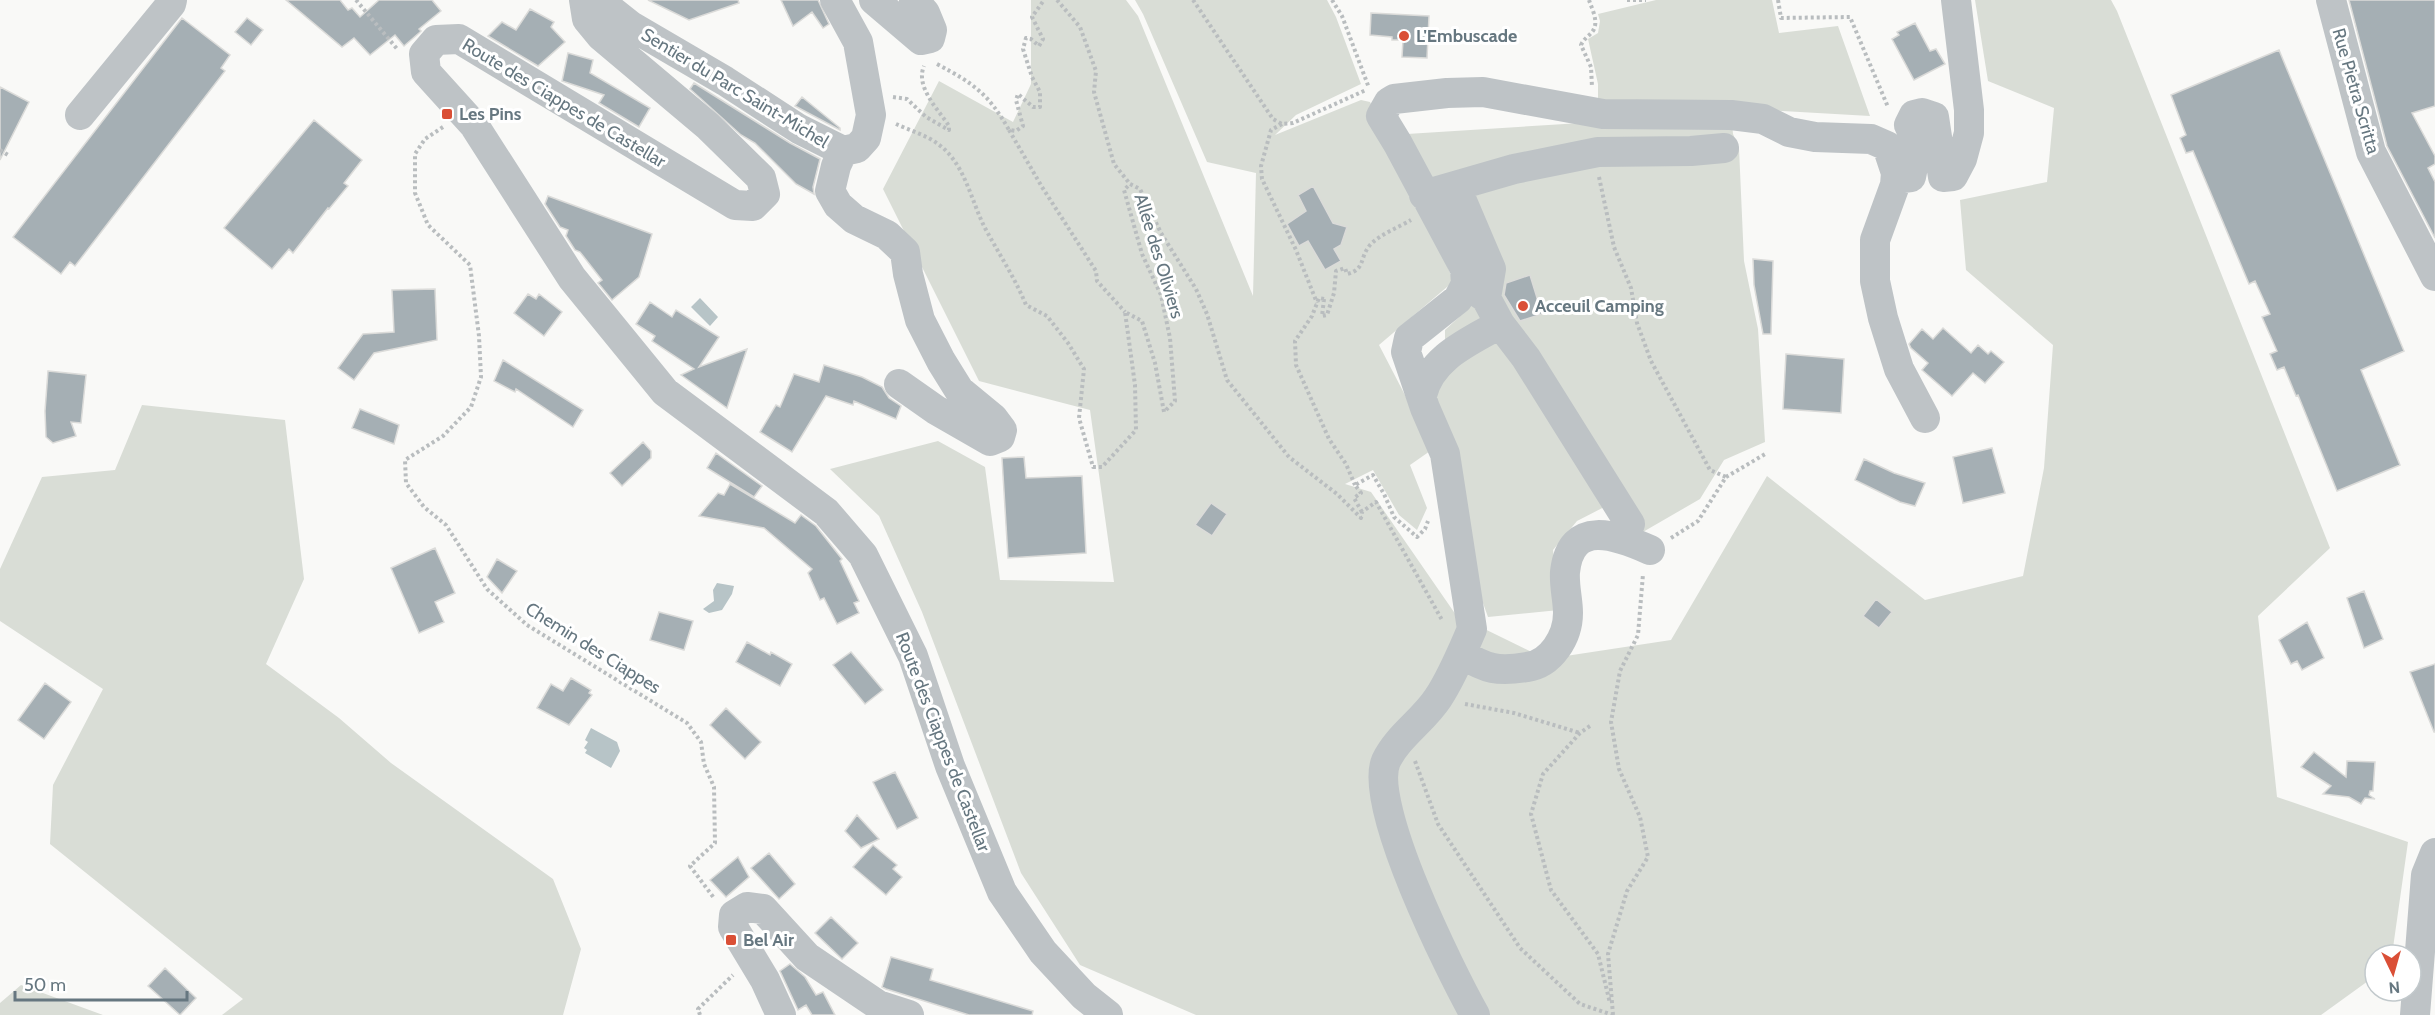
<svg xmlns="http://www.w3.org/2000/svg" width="2435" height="1015" viewBox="0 0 2435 1015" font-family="Cabin,sans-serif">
  <rect width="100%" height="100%" fill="#f9f9f7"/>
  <path fill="#d9ddd6" d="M1031,0H1126L1138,16L1253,296L1256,173L1207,162L1143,14L1135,0H1327L1336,17L1361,84L1296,115L1275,135L1361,100L1370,102L1454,281L1379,345L1433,449L1410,465L1427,508L1417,530L1399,515L1373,470L1345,484L1371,492L1456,615L1546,659L1671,640L1767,476L1925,600L2023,576L2044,468L2053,345L1966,270L1960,200L2047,182L2054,108L1988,81L1975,0H2111L2117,11L2330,548L2258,616L2277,797L2408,842L2392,955H2375V976L2321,1015H1196L1080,965L1021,873L922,612L879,516L830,469L938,441L985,467L1000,580L1114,582L1090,410L979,381L883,189L939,81L1013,122L1031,84Z
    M1656,0H1772L1779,33L1838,26L1870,116L1732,108H1598V84L1588,39L1598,33L1600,21L1598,14Z
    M1581,123H1732L1733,134L1739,148L1744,261L1758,329L1765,442L1724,460L1700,499L1636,536L1612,503L1577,521L1553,550L1559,610L1488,617L1473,575L1432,406L1445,342V330L1470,307L1407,134Z
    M142,405L285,420L304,579L266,664L339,718L391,763L553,879L581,949L563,1015H222L243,999L50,844L53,785L103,689L0,621V569L42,477L115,470Z
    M21,985L103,1015H0V1003Z"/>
  <path fill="#b7c4c7" d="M700,298L718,317L710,326L691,307Z
    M717,583L734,586L732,594L722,610L709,613L703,609L714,601L713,590Z
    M591,728L617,742L620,751L611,768L585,753L587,750L584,748L588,742L585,740Z"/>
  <path fill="#a5afb4" stroke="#dbdbd9" stroke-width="1.5" d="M286,0H340L348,10L352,8L360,17L379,0H432L441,11L419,29L421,31L419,33L404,46L395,35L370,55L354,38L342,47Z
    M648,0H738L739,3L689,20Z
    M781,0H818L829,24L823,28L812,12L793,26Z
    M2349,0H2435V106L2412,113L2435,156V164L2428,168L2435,182V238L2387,146Z
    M530,9L554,22L551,27L565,42L538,66L488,36L502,22L516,30Z
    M1371,13L1429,16L1427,58L1402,57L1403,40H1392V37L1370,35Z
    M182,18L230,55L221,68L225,71L75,266L70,262L61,274L13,237Z
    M247,18L263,30L251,45L235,32Z
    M1915,23L1930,51L1936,49L1945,64L1914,80L1892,39L1899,35L1897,32Z
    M2279,50L2404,351L2361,370L2400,465L2337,491L2298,395L2296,396L2284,367L2277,370L2270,354L2277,351L2262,317L2270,314L2255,281L2249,284L2193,151L2186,153L2180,138L2186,135L2171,95Z
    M568,53L593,60L590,73L650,108L639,127L599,103L604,95L562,81Z
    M694,83L790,143L820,159L813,187L814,194L796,184L755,143L741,135L690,89Z
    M0,87L29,102L0,160Z
    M802,97L840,128V130L795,106Z
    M314,120L362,160L344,183L348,186L329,209L328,208L293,253L289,249L272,269L224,228Z
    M1313,186L1333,223L1347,227L1341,245L1334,249L1341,261L1325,270L1308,241L1299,246L1287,224L1306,211L1298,195Z
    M548,196L652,234L639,277L612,300L598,283L602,280L580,252L575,250L566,236L568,230L560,227L545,204Z
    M1753,259L1773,261L1771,334H1763L1754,285Z
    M1530,275L1542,314L1520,321L1504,295L1506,283Z
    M435,289L437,340L374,353L354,380L338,368L363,334L394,332L392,290Z
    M528,294L536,299L539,294L562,312L544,336L514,313Z
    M650,302L672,317L676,310L719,337L699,367L747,349L727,408L681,375L694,369L652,341L655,336L636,324Z
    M1943,328L1971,353L1978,345L1988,354L1991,351L2004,362L1985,383L1973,373L1952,396L1922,370L1928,363L1911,348L1909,344L1922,329L1933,339Z
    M1786,354L1844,359L1841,413L1783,409Z
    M503,360L583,410L573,427L516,389L515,392L494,381Z
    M824,365L862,377L882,387L889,398L901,406L896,419L854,401L853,405L826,396L792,452L760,432L776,405L780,407L794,374L819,382Z
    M48,371L86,375L81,423L71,422L76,436L53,443L46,437L45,411Z
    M360,409L399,425L394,444L352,428Z
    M643,442L651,451V458L622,486L610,473Z
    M1992,448L2005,493L1963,503L1953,457Z
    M716,453L762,486L754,497L707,468Z
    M1024,457L1026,478L1082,476L1086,553L1008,558L1002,458Z
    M1864,459L1894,473L1925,483L1915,506L1900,502L1855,480Z
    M730,484L795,523L801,515L816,526L842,559L840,561L859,601L854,603L859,613L837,624L824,598L820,600L808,573L812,569L764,528L699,516L718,493L724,495Z
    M1211,503L1227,514L1212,536L1195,525Z
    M435,548L455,593L435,602L444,622L419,633L391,568Z
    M497,559L517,571L502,593L487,577Z
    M2364,591L2383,639L2364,648L2347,598Z
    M1876,599L1892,612L1879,628L1863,616Z
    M659,612L693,621L684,650L650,640Z
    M2307,622L2324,658L2302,670L2297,661L2291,664L2279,640Z
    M747,642L770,655L771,652L792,664L780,686L736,662Z
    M851,652L883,690L865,704L833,665Z
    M2435,664V732H2434L2410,672Z
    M571,678L591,690L589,693L592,695L569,725L537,708L551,684L563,691Z
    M45,683L71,702L44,739L18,720Z
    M726,708L761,742L745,759L710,725Z
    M2314,752L2346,777L2347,761L2375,762L2373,791H2370L2369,795L2375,799L2365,798L2361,804L2349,797L2323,794L2331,786L2301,767Z
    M895,772L918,818L897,829L873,782Z
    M857,815L879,839L861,848L845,831Z
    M873,845L897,865L893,869L902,877L886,895L853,867Z
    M769,853L795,884L779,899L751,868Z
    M738,857L749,877L726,897L710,880Z
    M831,917L858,943L842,959L815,933Z
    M891,957L933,969L930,980L1033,1011L1032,1015H969L886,989L882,987Z
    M790,964L805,977L816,995L823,992L835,1015H812L806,1005L798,1010L780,971Z
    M165,968L196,998L180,1015L148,986Z"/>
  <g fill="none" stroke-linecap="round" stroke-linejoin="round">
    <path stroke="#b9bdbf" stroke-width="4" stroke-dasharray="3 3" stroke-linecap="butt" d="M356,0L398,50
      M1057,0L1080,27L1096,71L1094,92L1114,164L1130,184
      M1193,0L1273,119L1282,124L1293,123L1366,90
      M1332,0L1342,16L1369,88
      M1589,0C1592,9 1598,20 1594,29C1591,35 1584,38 1581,45L1591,67L1592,87
      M1627,0H1646
      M1778,0L1781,18L1850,17L1888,107
      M937,64C974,84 988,93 1009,130L1016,131L1023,126L1016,100L1018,94L1033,107H1040V92L1032,77L1023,49L1026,38L1031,39L1039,46L1043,39L1032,17L1044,0
      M893,97L907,99L926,117L949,130V126C938,109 915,87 924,66
      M896,124C909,130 926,135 938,144C965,163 971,201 985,228C999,254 1015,278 1026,305L1047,316L1068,343L1084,369L1079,418L1093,467H1102L1136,430L1135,385L1125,312L1142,321L1155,363L1164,412L1175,401L1170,338L1161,295L1142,254L1124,190L1130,184L1140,189L1161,233L1196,289L1207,314L1227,380L1289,457L1337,494L1361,518L1362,512L1376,502L1442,620
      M1282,124L1271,130L1261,166L1262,179L1296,250L1317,303
      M443,127L425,139L415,154V193L428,225L470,265L479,336L481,377L471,407L443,436L405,460L406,483L424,507L446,525L487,589L527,625L687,723L701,742L704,764L714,787L715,843L690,866L714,898
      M1009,130L1042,187L1096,271L1097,281L1125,312
      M0,150L8,155
      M1599,177L1614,247L1631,288L1637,323L1651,361L1710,470L1726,477
      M1324,299L1319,298L1312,316L1295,341L1296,365L1329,439L1346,464L1355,485
      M1324,299L1322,316L1327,315L1334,293L1336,271L1345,268L1347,274C1366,269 1359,258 1370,245C1379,235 1399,227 1411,220
      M1362,512L1354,498L1361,493L1355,485L1373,475L1384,494L1394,517L1417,537L1425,529L1428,521
      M1671,538L1698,521L1726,477L1767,453
      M1465,704L1514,713L1580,733
      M1590,726L1580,733L1543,774L1531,814L1551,890L1598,954L1610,1003
      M1415,761L1438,824L1520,948L1580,1004L1613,1015
      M700,1015L698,1009L733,975
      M1613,1015L1608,954L1627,891L1648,857L1640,817L1619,769L1611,722L1620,671L1638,635L1643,574"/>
    <path stroke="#bec3c6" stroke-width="30" d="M584,0L587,19L601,36L708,126L761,178L765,194L753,206L735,205L459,39L436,40L424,54L426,72L474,125L572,278L665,392L826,512L863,555L913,656L950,766L1002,892L1043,952L1084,996L1108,1015
      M585,0L607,7L631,26L725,81L799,129L843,151L857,148L866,138L871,115L858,42L835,0
      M874,0L921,40L930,38L932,30L925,13L914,0
      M2331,0L2371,152L2435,276
      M80,115L171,4L172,0
      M843,151L836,166L830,191L838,205L854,219L887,235L905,252L908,274L920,320L941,361L959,390L993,418L1002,430L1000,437L990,441L936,410L899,384
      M1896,173L1903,178L1911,177C1915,158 1918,142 1909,125L1914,115L1922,113L1934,117L1943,177L1953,176L1962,159L1969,133V110L1956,0
      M1456,187L1491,269L1486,298
      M1424,195L1514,169L1598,152L1691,151L1724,148
      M1466,284L1486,298L1500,324L1526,358L1630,524
      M1422,395C1431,357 1469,342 1500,324
      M1462,654C1486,669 1498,672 1527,667C1551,664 1568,637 1568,613C1568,600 1564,586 1565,572C1571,518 1616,535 1650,550
      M781,1015L765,980L733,927L734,915L747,907L763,909L807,957L878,1005L909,1015
      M1475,1015C1451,972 1367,804 1386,761C1398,736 1423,721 1438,698C1452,677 1462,652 1472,629L1445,454L1425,408L1406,352L1409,338L1458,299L1466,284L1465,269L1398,144L1381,116L1389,102L1394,99L1447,93L1483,92L1603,114L1731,115L1763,119L1789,132L1815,137L1871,139L1887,146L1896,173L1895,185L1875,240V281L1883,318L1899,369L1925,418
      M2415,1015L2426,875L2435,853"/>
  </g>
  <g fill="#da4f36" stroke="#fff" stroke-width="2">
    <circle cx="1404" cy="36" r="6"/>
    <rect x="441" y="108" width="12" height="12" rx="3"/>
    <circle cx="1523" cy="306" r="6"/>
    <rect x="725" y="934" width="12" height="12" rx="3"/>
  </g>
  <g text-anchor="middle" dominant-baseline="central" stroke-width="6" stroke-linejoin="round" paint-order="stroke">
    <g font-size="18" font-weight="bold" fill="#667780" stroke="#fff" text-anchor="start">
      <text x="1416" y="36">L'Embuscade</text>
      <text x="459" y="114">Les Pins</text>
      <text x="1535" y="306">Acceuil Camping</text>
      <text x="743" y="940">Bel Air</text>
    </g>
    <g font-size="18" fill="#667780" stroke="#fff">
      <text transform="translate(735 88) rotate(31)">Sentier du Parc Saint-Michel</text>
      <text transform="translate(2356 91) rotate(74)">Rue Pietra Scritta</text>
      <text transform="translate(564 103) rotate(31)">Route des Ciappes de Castellar</text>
      <text transform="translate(1159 256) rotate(73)">Allée des Oliviers</text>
      <text transform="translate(593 648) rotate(32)">Chemin des Ciappes</text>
      <text transform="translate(943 742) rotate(69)">Route des Ciappes de Castellar</text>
    </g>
  </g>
  <g transform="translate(2393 973) rotate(175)"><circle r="28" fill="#ffffff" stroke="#c2c9cc" stroke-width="1.5"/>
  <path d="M0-4.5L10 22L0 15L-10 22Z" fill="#da4f36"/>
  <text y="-9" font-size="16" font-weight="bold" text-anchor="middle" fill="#667780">N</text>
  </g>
  <path d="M15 991v9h172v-9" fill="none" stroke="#667780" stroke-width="3"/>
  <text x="24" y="991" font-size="18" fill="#667780" stroke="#ffffff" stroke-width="4.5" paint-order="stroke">50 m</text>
</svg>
